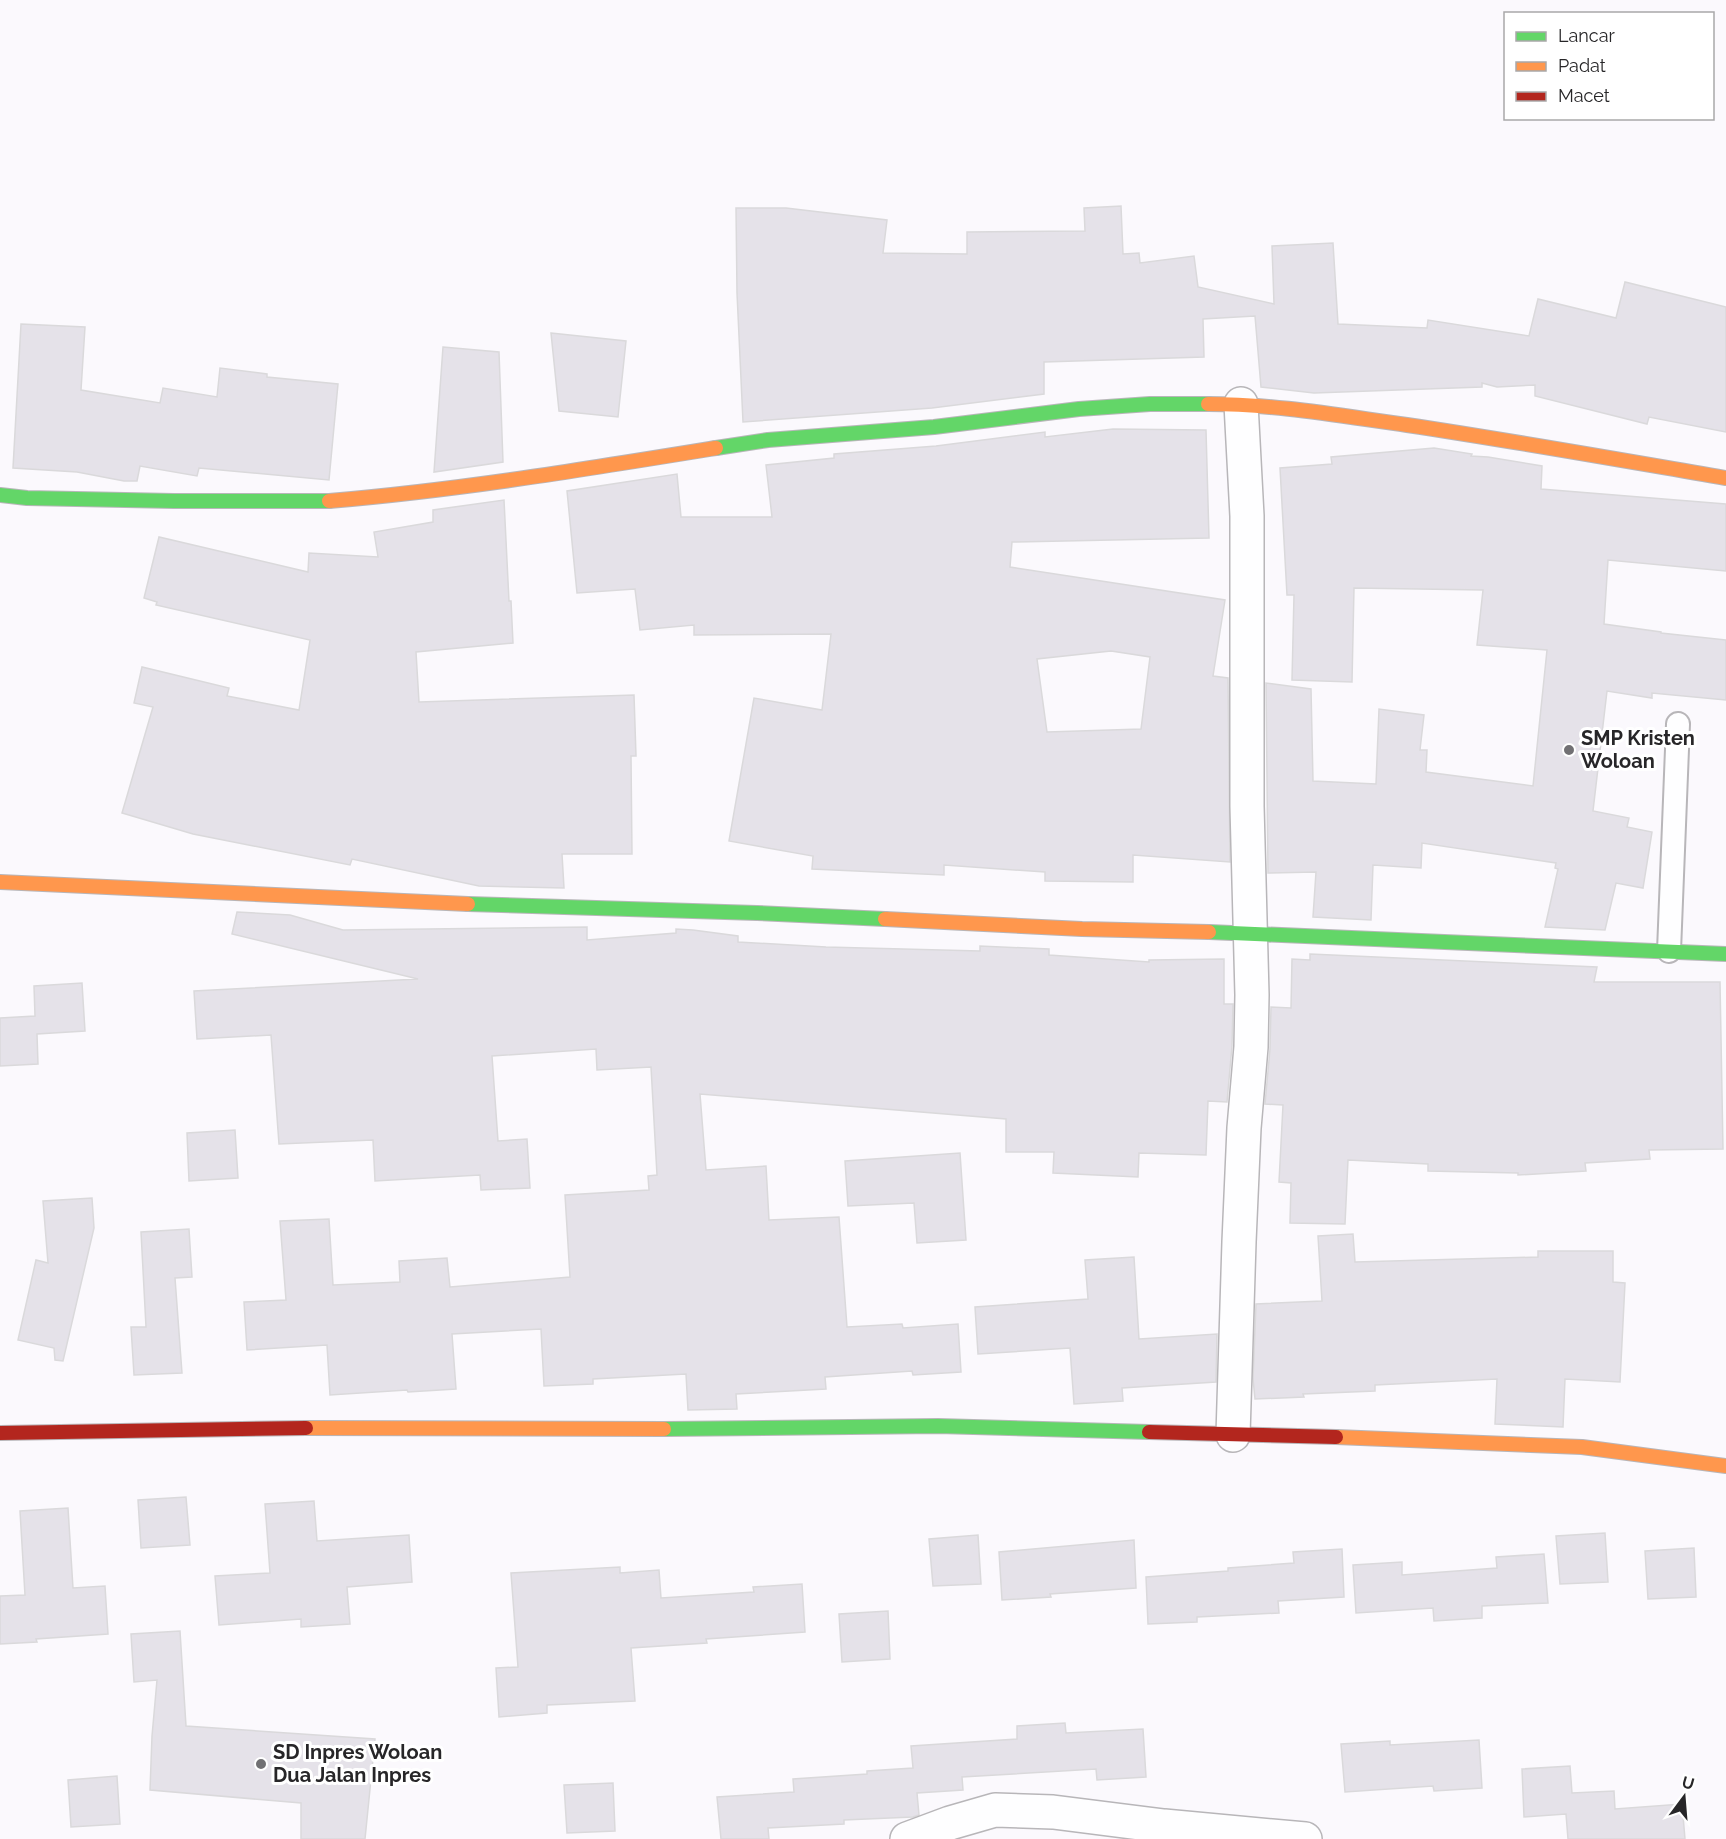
<svg xmlns="http://www.w3.org/2000/svg" width="1726" height="1839" viewBox="0 0 1726 1839" font-family="Raleway,sans-serif">
  <rect width="100%" height="100%" fill="#fbf9fd"/>
  <path fill="#e5e2e9" stroke="#dad9db" stroke-width="1.5" fill-rule="evenodd" d="M1121,206L1123,254L1139,253L1140,263L1194,256L1198,287L1274,304L1272,246L1333,243L1338,324L1427,328L1428,320L1529,336L1538,299L1616,318L1625,282L1726,307V432L1649,417L1647,424L1535,396V385L1497,387L1482,383V387L1314,393L1261,387L1255,316L1203,319L1204,357L1044,362V394L932,408L743,422L737,293L736,208H786L887,220L883,253L967,254V232L1085,231L1084,208Z
    M21,324L85,327L81,390L160,403L163,388L217,397L220,368L267,374V377L338,384L329,480L199,468L197,476L140,466L137,481H124L77,472L13,468Z
    M551,333L626,341L618,417L559,411Z
    M443,347L499,352L503,462L434,472Z
    M1113,429L1206,430L1209,538L1012,542L1010,567L1225,600L1213,676L1228,678L1230,862L1133,855V882L1045,881V872L944,865V875L812,869L813,856L729,841L754,698L822,710L831,634L694,635V625L640,630L635,589L577,593L567,491L677,474L681,517H772L766,465L834,458V454L936,446L1045,432V437ZM1111,651L1150,657L1141,729L1047,732L1037,659Z
    M1434,448L1472,454L1471,456L1488,457L1542,466L1541,489L1726,504V571L1608,560L1604,624L1661,632V633L1726,640V700L1652,693V698L1607,691L1593,811L1629,818L1627,827L1652,832L1643,888L1616,883L1605,930L1545,927L1558,869L1555,868L1556,863L1422,843L1421,868L1373,865L1371,920L1313,917L1316,872L1268,873L1266,683L1311,689L1313,781L1376,784L1379,709L1424,715L1420,750H1427L1426,772L1533,786L1547,650L1477,645L1483,590L1354,588L1352,682L1292,680L1294,595H1287L1280,468L1332,464L1331,457Z
    M504,500L509,601H511L513,643L416,652L419,702L634,695L636,756H631L632,854H562L564,888L479,886L352,859L350,865L193,834L122,813L153,707L134,703L142,667L229,688L227,696L299,710L310,640L156,605L157,602L144,598L159,537L308,572L309,553L378,557L374,532L433,522V510Z
    M237,912L290,915L343,930L587,927V940L676,933V929L693,930L738,936V942L826,947L980,951V946L1049,949V955L1149,962V960L1224,959V1004H1233L1232,1046L1227,1102L1208,1101L1206,1155L1139,1153L1138,1177L1053,1173L1054,1152H1006V1119L700,1094L706,1170L766,1166L769,1220L839,1217L847,1327L902,1324L903,1328L958,1324L961,1372L913,1375L912,1371L825,1377L826,1389L736,1394L737,1409L688,1410L686,1374L593,1379V1384L544,1386L541,1329L452,1334L456,1389L408,1392L407,1390L330,1395L327,1345L247,1350L244,1302L286,1300L280,1221L329,1219L333,1285L400,1282L399,1261L447,1258L450,1287L570,1277L565,1195L649,1190L648,1176L657,1175L651,1067L597,1070L596,1049L492,1056L498,1141L527,1139L530,1188L481,1190L480,1175L375,1181L373,1140L279,1144L271,1035L197,1039L194,991L418,979L232,934Z
    M1310,954L1597,967L1594,982H1720L1723,1149L1649,1150L1650,1159L1585,1163L1586,1171L1518,1175V1173L1428,1171V1164L1348,1160L1345,1224L1290,1223L1291,1183L1279,1182L1283,1105L1265,1104L1270,1049L1271,1007L1291,1008L1292,959L1310,960Z
    M82,983L85,1031L37,1034L38,1064L0,1066V1018L35,1016L34,986Z
    M235,1130L238,1178L189,1181L187,1133Z
    M960,1153L966,1240L917,1243L914,1203L848,1206L845,1161Z
    M92,1198L94,1228L63,1361L55,1360L54,1348L18,1340L36,1260L48,1263L43,1201Z
    M189,1229L192,1277L175,1278L182,1373L134,1375L131,1327H146L141,1232Z
    M1353,1234L1355,1262L1538,1257V1251H1613V1282L1625,1283L1620,1382L1565,1379L1563,1427L1495,1424L1497,1379L1375,1385V1391L1303,1394L1304,1397L1255,1399L1253,1379L1256,1304L1322,1301L1318,1236Z
    M1134,1257L1139,1339L1217,1334L1216,1382L1122,1388L1123,1401L1074,1404L1070,1348L978,1354L975,1307L1088,1299L1085,1260Z
    M186,1497L190,1545L141,1548L138,1500Z
    M314,1501L317,1541L409,1535L412,1582L347,1587L350,1624L301,1627V1619L219,1625L215,1576L270,1573L265,1504Z
    M68,1508L73,1588L105,1586L108,1634L36,1639L37,1642L0,1644V1596L25,1595L20,1511Z
    M1605,1533L1608,1582L1560,1584L1556,1536Z
    M978,1535L981,1584L933,1586L929,1539Z
    M1134,1540L1136,1588L1050,1594L1051,1597L1002,1600L999,1552Z
    M1694,1548L1696,1597L1648,1599L1645,1551Z
    M1342,1549L1344,1597L1278,1601L1279,1613L1197,1617V1622L1148,1624L1146,1577L1228,1571V1568L1294,1563L1293,1552Z
    M1544,1554L1548,1603L1482,1606V1618L1434,1621L1433,1608L1356,1613L1353,1565L1402,1562V1575L1497,1568L1496,1557Z
    M620,1567V1573L659,1570L661,1598L754,1592L753,1587L802,1584L805,1632L706,1639L707,1643L631,1648L635,1701L547,1705V1713L499,1717L496,1668L518,1667L511,1573Z
    M888,1611L890,1659L842,1662L839,1614Z
    M180,1631L186,1726L375,1739L365,1839H301V1803L150,1790L152,1736L157,1680L134,1682L131,1634Z
    M1065,1723L1066,1733L1143,1729L1146,1777L1097,1780L1096,1769L962,1777L963,1790L917,1793L919,1815L913,1817L844,1820V1824L768,1828L769,1839H721L717,1797L794,1792L793,1779L867,1774V1771L913,1768L911,1746L1017,1739V1726Z
    M1479,1740L1482,1788L1434,1791L1433,1786L1345,1792L1341,1744L1390,1741V1745Z
    M1570,1766L1572,1793L1614,1791L1615,1809L1682,1804L1685,1839H1568L1566,1814L1524,1817L1522,1769Z
    M117,1776L120,1824L71,1827L68,1780Z
    M613,1783L615,1831L567,1833L564,1785Z"/>
  <g fill="none" stroke-linecap="round" stroke-linejoin="round">
    <defs>
      <path id="lane" d="M1669,951L1678,724"/>
      <path id="street" d="M1233,1435L1239,1242L1244,1128L1251,1047L1252,995L1247,806V516L1241,404
        M907,1839L950,1823L995,1810L1053,1812L1164,1826L1305,1839"/>
      <path id="fast" d="M716,448L768,440L934,427L1079,409L1150,404H1208
        M0,495L27,498L174,501H329
        M468,904L757,913L885,919
        M1209,932L1726,954
        M664,1429L938,1426L1149,1432"/>
      <path id="slow" d="M1208,404C1275,404 1341,416 1407,425C1514,441 1620,460 1726,478
        M329,501C459,490 587,469 716,448
        M0,882L468,904
        M885,919L1082,929L1209,932
        M306,1428L664,1429
        M1336,1437L1582,1447L1726,1466"/>
      <path id="jam" d="M1149,1432L1336,1437
        M0,1433L306,1428"/>
    </defs>
    <use href="#lane" stroke="#b8b6b9" stroke-width="26"/>
    <use href="#street" stroke="#b8b6b9" stroke-width="36"/>
    <use href="#fast" stroke="#b8b6b9" stroke-width="16"/>
    <use href="#slow" stroke="#b8b6b9" stroke-width="16"/>
    <use href="#jam" stroke="#b8b6b9" stroke-width="16"/>
    <use href="#lane" stroke="#fefeff" stroke-width="22"/>
    <use href="#street" stroke="#fefeff" stroke-width="33"/>
    <use href="#fast" stroke="#63d668" stroke-width="14"/>
    <use href="#slow" stroke="#ff974d" stroke-width="14"/>
    <use href="#jam" stroke="#b3261e" stroke-width="14"/>
  </g>
  <g fill="#717073" stroke="#fff" stroke-width="2">
    <circle cx="1569" cy="750" r="6"/>
    <circle cx="261" cy="1764" r="6"/>
  </g>
  <g text-anchor="middle" dominant-baseline="central" stroke-width="6" stroke-linejoin="round" paint-order="stroke">
    <g font-size="20" font-weight="bold" fill="#272628" stroke="#fff" text-anchor="start">
      <text x="1581" y="738">SMP Kristen<tspan x="1581" dy="23">Woloan</tspan></text>
      <text x="273" y="1752">SD Inpres Woloan<tspan x="273" dy="23">Dua Jalan Inpres</tspan></text>
    </g>
  </g>
  <rect x="1504" y="12" width="210" height="108" fill="#ffffff" stroke="#a9a8a9" stroke-width="1.5"/>
  <rect x="1516" y="32" width="30" height="9" fill="#63d668" stroke="#a9a8a9" stroke-width="1.5"/>
  <text x="1558" y="42" font-size="18" fill="#272628">Lancar</text>
  <rect x="1516" y="62" width="30" height="9" fill="#ff974d" stroke="#a9a8a9" stroke-width="1.5"/>
  <text x="1558" y="72" font-size="18" fill="#272628">Padat</text>
  <rect x="1516" y="92" width="30" height="9" fill="#b3261e" stroke="#a9a8a9" stroke-width="1.5"/>
  <text x="1558" y="102" font-size="18" fill="#272628">Macet</text>
  <g transform="translate(1684 1797) rotate(16)" stroke="#ffffff" stroke-width="4.5" paint-order="stroke">
  <path d="M0-4.5L10 22L0 15L-10 22Z" fill="#272628"/>
  <text y="-9" font-size="16" font-weight="bold" text-anchor="middle" fill="#272628">U</text>
  </g>
</svg>
